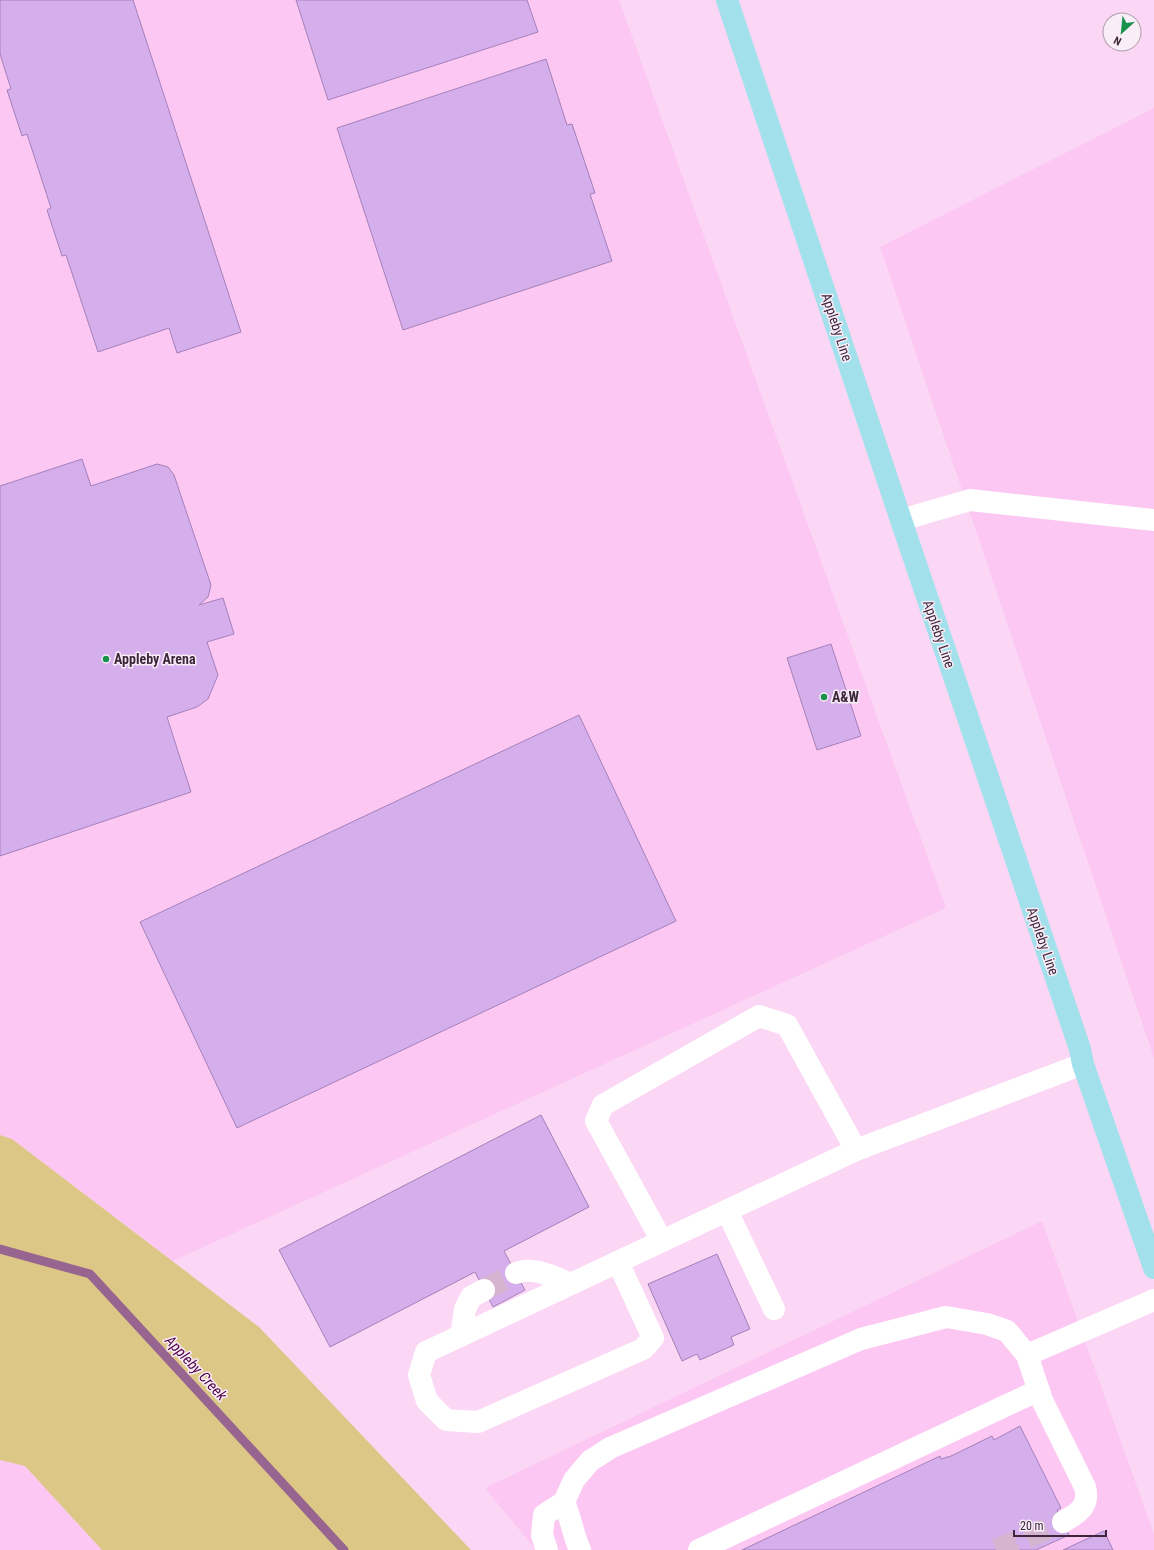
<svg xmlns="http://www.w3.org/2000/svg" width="1154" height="1550" viewBox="0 0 1154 1550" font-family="'Roboto Condensed',sans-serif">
  <rect width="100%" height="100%" fill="#fbd7f5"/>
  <path fill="#fcc7f3" d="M0,0H619L946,908L173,1261L12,1139L0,1135Z
    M1154,108V1058L880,247Z
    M1042,1221L1154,1534V1550H536L485,1488Z
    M0,1460L25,1466L102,1550H0Z"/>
  <path fill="#dcc786" d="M0,1135L12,1139L259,1327L471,1550H102L25,1466L0,1460Z"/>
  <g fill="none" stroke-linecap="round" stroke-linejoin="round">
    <path stroke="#986590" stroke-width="9" d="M0,1249L90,1274L344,1550"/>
  </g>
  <path fill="#d5afec" stroke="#a480b9" d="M0,0H133L241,332L177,353L169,328L98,352L66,255L62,256L47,210L51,208L27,134L22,136L7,90L11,89L0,54Z
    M296,0H527L538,32L328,100Z
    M546,59L567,125L572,124L595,193L590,194L612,261L403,330L337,128Z
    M82,459L91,486L157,464L168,467L174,475L211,585L208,597L199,605L223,598L234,634L207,642L218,675L208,699L197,707L167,717L191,792L0,856V486Z
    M831,644L861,736L817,750L787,658Z
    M579,715L676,921L237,1128L140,922Z
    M541,1115L589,1207L504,1251L525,1290L493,1307L475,1272L330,1347L279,1250Z
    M717,1254L750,1329L731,1337L734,1345L700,1360L697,1354L682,1361L648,1284Z
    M1020,1426L1061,1508L1057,1510L1069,1535L1036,1550H742L940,1456L941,1459L951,1456L992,1436L994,1440Z
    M1104,1531L1113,1550H1063Z"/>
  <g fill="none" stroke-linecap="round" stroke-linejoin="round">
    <path stroke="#d5b4d0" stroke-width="22" stroke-dasharray="22 11" stroke-linecap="butt" d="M484,1290L516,1273
      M996,1550L1063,1522"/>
    <path stroke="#fff" stroke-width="22" d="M901,520L970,500L1154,520
      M727,1211L774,1309
      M662,1241L596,1121L603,1105L759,1016L787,1025L856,1150
      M618,1262L653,1338L643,1349L478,1422L446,1420L427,1401L419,1375L426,1352L856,1150L1083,1064
      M516,1273C534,1266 554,1277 571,1284
      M461,1336L465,1309L471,1297L484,1290
      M1027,1355L1154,1300
      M564,1502C571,1518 573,1535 580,1550
      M547,1550L542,1535L544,1515L564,1502L574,1480L590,1461L610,1448L861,1339L946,1317L987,1324L1007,1331L1027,1355L1042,1400L1085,1487C1090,1507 1078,1513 1063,1522
      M699,1550L1039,1390"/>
    <path stroke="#a2e0ec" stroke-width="22" d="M727,0L901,520L1080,1049L1083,1064L1154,1268"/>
  </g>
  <g fill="#19914d" stroke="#f9edf7" stroke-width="1.5">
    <circle cx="106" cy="659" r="4"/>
    <circle cx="824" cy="697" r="4"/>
  </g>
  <g text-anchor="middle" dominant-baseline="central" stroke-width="3" stroke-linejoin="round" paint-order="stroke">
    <g font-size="14" fill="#3d263a" stroke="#f9edf7">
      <text transform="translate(837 327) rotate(72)">Appleby Line</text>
      <text transform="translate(939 634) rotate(71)">Appleby Line</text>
      <text transform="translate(1043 941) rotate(71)">Appleby Line</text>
    </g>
    <g font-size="14" font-weight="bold" fill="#3d263a" stroke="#f9edf7" text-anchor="start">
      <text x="114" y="659">Appleby Arena</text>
      <text x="832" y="697">A&amp;W</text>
    </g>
    <g font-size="15" font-style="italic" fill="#4f0049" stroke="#f9edf7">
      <text transform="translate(196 1368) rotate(47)">Appleby Creek</text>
    </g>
  </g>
  <g transform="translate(1122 32) rotate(207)"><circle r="19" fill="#f9edf7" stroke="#ae9dab"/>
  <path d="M0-3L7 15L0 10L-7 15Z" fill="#19914d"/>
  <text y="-6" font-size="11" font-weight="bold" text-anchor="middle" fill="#3d263a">N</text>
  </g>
  <path d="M1014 1530v6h92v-6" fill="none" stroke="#3d263a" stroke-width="2"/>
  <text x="1020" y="1530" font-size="12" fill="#3d263a" stroke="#f9edf7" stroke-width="3" paint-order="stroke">20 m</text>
</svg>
